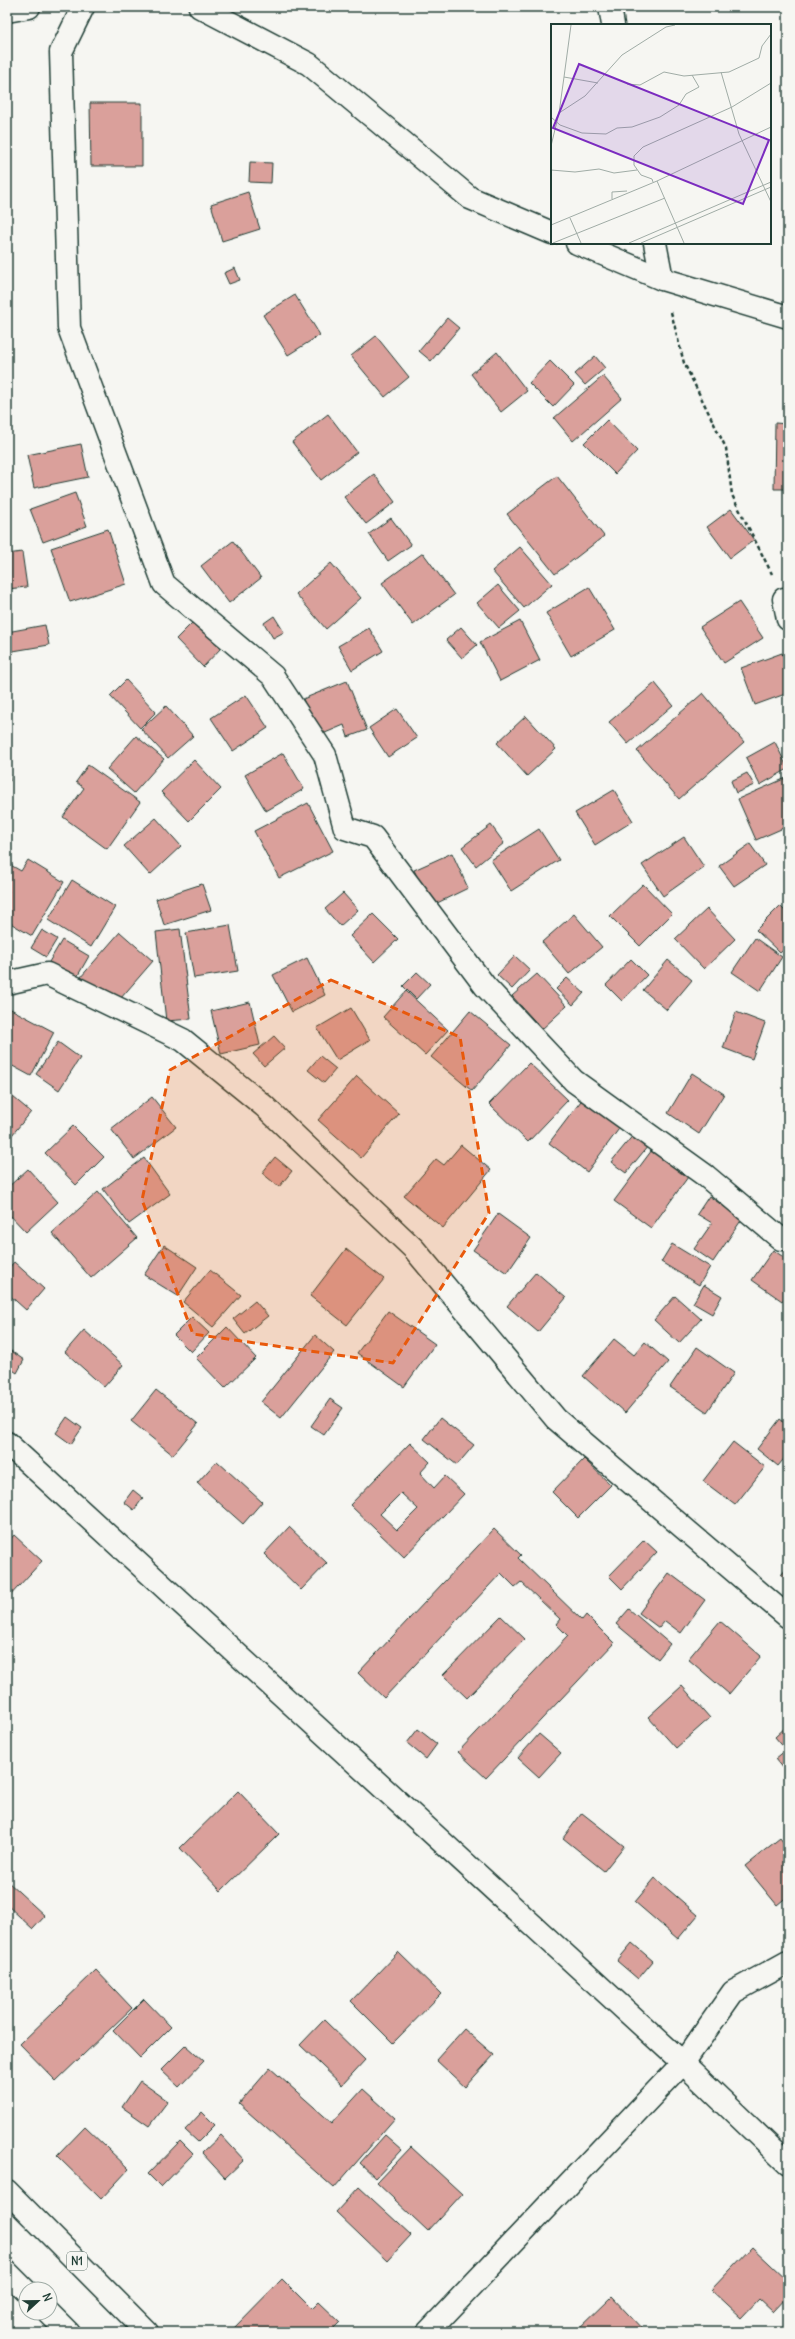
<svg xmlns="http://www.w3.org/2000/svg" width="795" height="2339" viewBox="0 0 795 2339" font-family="Delius,sans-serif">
  <rect width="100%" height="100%" fill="#f6f6f2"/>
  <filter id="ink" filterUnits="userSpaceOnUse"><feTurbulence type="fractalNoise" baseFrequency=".025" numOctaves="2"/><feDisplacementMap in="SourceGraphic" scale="8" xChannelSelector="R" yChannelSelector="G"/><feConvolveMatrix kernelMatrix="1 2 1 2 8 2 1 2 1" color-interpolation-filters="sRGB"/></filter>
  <g filter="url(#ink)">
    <path fill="#daa09b" stroke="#1f3d34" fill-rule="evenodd" d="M90,103H142V166H91Z
      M250,162L272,163L271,183L249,182Z
      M248,192L260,229L222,241L211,204Z
      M235,268L240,280L229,284L224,273Z
      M295,295L320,335L288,355L263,315Z
      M447,318L459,328L431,361L419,351Z
      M376,336L409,377L385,397L351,356Z
      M497,352L527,391L501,412L471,374Z
      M595,356L605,368L585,385L575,374Z
      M550,361L574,385L553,407L529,383Z
      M603,376L622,398L573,441L554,418Z
      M328,414L357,452L321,480L292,442Z
      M607,420L637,451L615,474L584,443Z
      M775,423L788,424V489H774Z
      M81,444L88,477L34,488L27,455Z
      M374,474L395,502L366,524L344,497Z
      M557,476L604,536L555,574L507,514Z
      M75,493L87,526L43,542L30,509Z
      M731,509L754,540L730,558L707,527Z
      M391,518L411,545L388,561L369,534Z
      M108,529L126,584L70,602L51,548Z
      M233,541L261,578L229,603L201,566Z
      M520,547L552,584L524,608L492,571Z
      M22,552L27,587L7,589V554Z
      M423,553L454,595L413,625L382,583Z
      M331,563L361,598L326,629L296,594Z
      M498,585L520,611L499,628L477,603Z
      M589,587L615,630L571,656L546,613Z
      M739,602L763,638L724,663L700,627Z
      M274,616L284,632L273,638L264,623Z
      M195,620L222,647L203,667L176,639Z
      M520,621L540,660L500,681L480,642Z
      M45,625L49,645L7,652V632Z
      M461,627L477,645L462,658L446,640Z
      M369,628L383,651L352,670L338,646Z
      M782,653L788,669V693L755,705L741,668Z
      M126,680L156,712L140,728L110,696Z
      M347,681L367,730L348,737L344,725L318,736L303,699Z
      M655,683L673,705L628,744L609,722Z
      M703,693L744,742L679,799L637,751Z
      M246,695L268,728L233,751L211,718Z
      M166,706L193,736L168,758L141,729Z
      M397,709L417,738L388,757L369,728Z
      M526,716L556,749L527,776L497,743Z
      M136,736L164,759L134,793L107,769Z
      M775,742L788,769L760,785L746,758Z
      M7,744L10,781H7Z
      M283,753L304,789L266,811L245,775Z
      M194,760L221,789L189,821L161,792Z
      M88,765L140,802L107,849L63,817L84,788L76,782Z
      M747,773L754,785L736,793L731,781Z
      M786,778L788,783V826L756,840L738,799Z
      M614,790L633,821L595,845L575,813Z
      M308,803L333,851L279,878L254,831Z
      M156,818L181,846L150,875L124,846Z
      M491,825L504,843L476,866L462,847Z
      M539,829L559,860L511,891L491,860Z
      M684,837L704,867L663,896L642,865Z
      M750,844L765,865L734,886L719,866Z
      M452,853L468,888L431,906L414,870Z
      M28,860L64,882L32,936L7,921V895L9,891L7,890V863L21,871Z
      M72,880L115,907L91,947L48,920Z
      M202,884L211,910L164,925L156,899Z
      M643,884L672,914L640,946L610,916Z
      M343,893L358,910L340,926L325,909Z
      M780,906L788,914V946L780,953L756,930Z
      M707,909L735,939L704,969L675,939Z
      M373,914L398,939L374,962L350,936Z
      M574,914L602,947L569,974L542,942Z
      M230,925L238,971L194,978L186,933Z
      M180,929L191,1019L166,1021L156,932Z
      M42,930L57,939L46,957L31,948Z
      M120,932L153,961L114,1006L80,978Z
      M755,938L782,957L760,991L732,972Z
      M62,940L89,956L77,977L49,962Z
      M515,956L530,970L512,989L497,975Z
      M307,958L325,995L292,1012L273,975Z
      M631,959L647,975L622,1001L606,985Z
      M668,960L692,980L667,1010L643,990Z
      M417,972L430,984L416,999L403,986Z
      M537,974L567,1006L542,1029L512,996Z
      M567,978L584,993L573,1005L556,989Z
      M406,991L448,1030L425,1055L383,1017Z
      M250,1002L260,1045L221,1054L211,1011Z
      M7,1007L54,1032L31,1076L7,1063Z
      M351,1008L370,1040L337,1060L317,1028Z
      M470,1011L511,1045L472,1091L431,1057Z
      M736,1012L765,1023L752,1059L723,1048Z
      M274,1036L285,1048L264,1066L253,1054Z
      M58,1042L80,1058L59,1090L36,1074Z
      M320,1056L336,1069L324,1083L308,1070Z
      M529,1063L568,1100L528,1142L489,1104Z
      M692,1073L724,1094L699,1134L668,1113Z
      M357,1076L399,1114L361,1158L318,1120Z
      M7,1092L31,1112L12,1135L7,1131Z
      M152,1097L176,1127L134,1159L111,1129Z
      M584,1097L621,1126L587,1172L549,1143Z
      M73,1126L104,1157L76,1185L45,1153Z
      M634,1134L648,1146L626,1173L611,1162Z
      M461,1145L491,1170L443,1228L404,1196L436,1159L444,1165Z
      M652,1150L688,1177L651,1228L614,1201Z
      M275,1157L292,1171L279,1187L262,1173Z
      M144,1158L170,1194L129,1224L103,1189Z
      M28,1169L58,1202L26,1232L7,1212V1188Z
      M98,1192L137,1238L91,1278L52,1233Z
      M709,1196L742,1219L713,1262L694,1249L712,1223L697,1214Z
      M498,1214L531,1238L507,1273L473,1250Z
      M672,1244L710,1267L699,1285L661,1262Z
      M164,1245L197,1267L178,1296L144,1275Z
      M346,1249L384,1279L347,1325L310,1296Z
      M773,1250L788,1260V1293L782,1301L752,1280Z
      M14,1262L44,1289L26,1310L7,1293V1270Z
      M210,1270L241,1295L213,1327L183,1302Z
      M536,1272L566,1298L538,1332L507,1306Z
      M704,1285L722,1296L712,1314L693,1303Z
      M675,1296L701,1319L679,1343L654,1320Z
      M255,1301L268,1316L245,1334L233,1319Z
      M388,1311L435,1344L404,1387L357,1353Z
      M192,1317L209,1333L191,1352L174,1335Z
      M227,1327L256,1358L225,1388L196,1358Z
      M84,1330L123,1365L104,1387L65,1352Z
      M315,1335L334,1352L281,1418L261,1402Z
      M614,1339L634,1355L645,1342L668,1362L625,1413L583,1376Z
      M697,1347L734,1373L707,1412L670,1387Z
      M8,1349L24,1360L17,1373L7,1366Z
      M156,1390L198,1424L173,1455L131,1421Z
      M330,1399L343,1408L324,1435L311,1426Z
      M67,1417L82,1428L71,1444L56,1433Z
      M440,1418L474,1445L457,1465L424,1439Z
      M780,1419L788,1425V1454L778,1466L757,1449Z
      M733,1442L765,1467L735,1505L703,1481Z
      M410,1443L430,1462L420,1473L434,1488L445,1476L464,1494L404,1557L350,1505ZM401,1493L418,1509L397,1530L380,1514Z
      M584,1459L611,1485L578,1518L552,1492Z
      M217,1461L262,1502L243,1524L197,1483Z
      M133,1490L143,1498L134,1510L124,1502Z
      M289,1527L327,1563L301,1590L264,1554Z
      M494,1529L521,1555L518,1558L582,1620L586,1615L614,1643L486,1778L458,1752L568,1636L556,1624L560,1619L521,1582L515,1587L501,1573L384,1698L358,1673Z
      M14,1535L42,1561L7,1599V1543Z
      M644,1540L657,1552L622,1589L609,1576Z
      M788,1567V1581L781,1575Z
      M669,1573L705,1600L681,1633L665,1621L659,1628L639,1613Z
      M629,1609L670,1644L658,1659L616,1624Z
      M501,1616L525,1639L467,1698L443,1675Z
      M720,1621L761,1656L729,1694L688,1659Z
      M682,1686L710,1718L676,1748L648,1717Z
      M788,1725V1775L775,1759L786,1750L775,1737Z
      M418,1729L437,1744L426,1759L407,1743Z
      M539,1734L561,1753L539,1777L518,1758Z
      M238,1791L279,1834L221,1891L180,1848Z
      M582,1813L624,1846L604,1871L563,1838Z
      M780,1838L788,1848V1896L777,1905L745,1866Z
      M655,1878L698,1915L678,1939L635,1902Z
      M7,1881L45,1916L33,1929L7,1905Z
      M632,1943L653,1961L638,1979L617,1961Z
      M398,1952L441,1994L393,2043L351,2001Z
      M96,1970L132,2008L56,2081L20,2044Z
      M144,1999L171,2027L140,2058L113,2030Z
      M324,2020L365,2060L342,2085L300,2045Z
      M464,2029L494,2055L465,2087L436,2060Z
      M186,2045L204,2061L179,2087L161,2070Z
      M270,2068L332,2123L363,2089L395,2118L334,2188L239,2104Z
      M140,2081L168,2101L149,2126L122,2107Z
      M202,2112L215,2125L198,2142L185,2130Z
      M85,2127L129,2169L101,2199L57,2156Z
      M221,2135L244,2160L225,2178L202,2153Z
      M385,2135L402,2150L376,2178L360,2163Z
      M180,2141L193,2154L161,2187L148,2174Z
      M411,2147L462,2194L428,2231L377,2183Z
      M359,2187L411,2235L387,2261L336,2212Z
      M752,2247L788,2281V2296L773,2312L759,2299L741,2318L711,2290Z
      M282,2279L312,2309L319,2302L340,2322L330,2332H234L232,2330Z
      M612,2297L645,2332H576Z"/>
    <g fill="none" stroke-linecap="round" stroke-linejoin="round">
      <defs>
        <path id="street" d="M83,7L61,52L69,328L164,584L273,676L325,755L345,828L373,837L485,986L574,1081L706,1176L781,1239H788
          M610,7L613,25
          M655,243L662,279
          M784,599L788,619
          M7,983L47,974L183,1040L264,1106L414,1249L556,1419L788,1617
          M428,2332L683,2063L733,1992L788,1962"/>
        <path id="secondary" d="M200,7L309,64L470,198L552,233
          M7,11L29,7
          M577,243L662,279L788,317
          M7,1443L683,2063L788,2164"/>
        <path id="highway" d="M7,2191L147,2332
          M7,2272L26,2291
          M49,2313L68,2332"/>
      </defs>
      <use href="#street" stroke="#1f3d34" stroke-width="25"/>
      <use href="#secondary" stroke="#1f3d34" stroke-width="25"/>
      <use href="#highway" stroke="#1f3d34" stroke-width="25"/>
      <path stroke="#1f3d34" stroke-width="2.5" stroke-dasharray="4 3" stroke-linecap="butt" d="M671,312L684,363L726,448L732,495L772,574"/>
      <use href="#street" stroke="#f6f6f2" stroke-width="22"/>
      <use href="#secondary" stroke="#f6f6f2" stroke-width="22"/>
      <use href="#highway" stroke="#f6f6f2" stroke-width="22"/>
    </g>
  </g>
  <path fill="#e8590c" fill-opacity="0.2" stroke="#e8590c" stroke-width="3" stroke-dasharray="8 5" stroke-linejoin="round" d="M331,980L460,1037L489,1213L393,1363L193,1334L142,1200L170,1070Z"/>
  <g text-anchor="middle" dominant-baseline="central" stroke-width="3.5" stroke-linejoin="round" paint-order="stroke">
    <rect fill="#f6f6f2" stroke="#60746d" stroke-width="1" x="67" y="2252" width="20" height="18" rx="3"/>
    <g font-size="11" font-weight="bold" fill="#1f3d34">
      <text x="77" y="2261">N1</text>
    </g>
  </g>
  <g transform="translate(551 24)">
    <rect width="220" height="220" fill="#f6f6f2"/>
    <path fill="none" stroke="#a0aca6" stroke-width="1" d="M20,1L13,53L47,59M170,48L188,110L220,178M76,60L89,61L113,48L133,52L178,48L208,34L211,22L220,10M8,89L13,53M0,93L9,101L31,109L55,110L66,104L81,103L109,93L128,81L135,70L148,63L141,51M0,122L8,89L34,72L71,31L115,3L124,1M0,146L24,148L48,145L63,149L86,146M106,157L133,219M102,158L101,155L90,151L83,141V132L92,123L181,83L220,59M61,175V168L76,167M19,194L30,219M0,201L106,157L220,103M2,219L114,174M78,219L220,158M90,219L220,163"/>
    <path fill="#7b2cbf" fill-opacity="0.15" stroke="#7b2cbf" stroke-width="2" d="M28,40L218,116L192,180L2,104Z"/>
    <rect width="220" height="220" fill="none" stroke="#1f3d34" stroke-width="2"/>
  </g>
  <rect width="795" height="2339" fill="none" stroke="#f6f6f2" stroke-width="24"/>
  <rect x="12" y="12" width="771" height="2315" fill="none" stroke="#1f3d34" stroke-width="1.5" filter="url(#ink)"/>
  <g transform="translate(38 2301) rotate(68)"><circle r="19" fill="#f6f6f2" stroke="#a0aca6"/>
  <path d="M0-3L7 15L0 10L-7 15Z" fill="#1f3d34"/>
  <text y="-6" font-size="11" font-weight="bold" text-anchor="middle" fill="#1f3d34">N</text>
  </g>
</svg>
